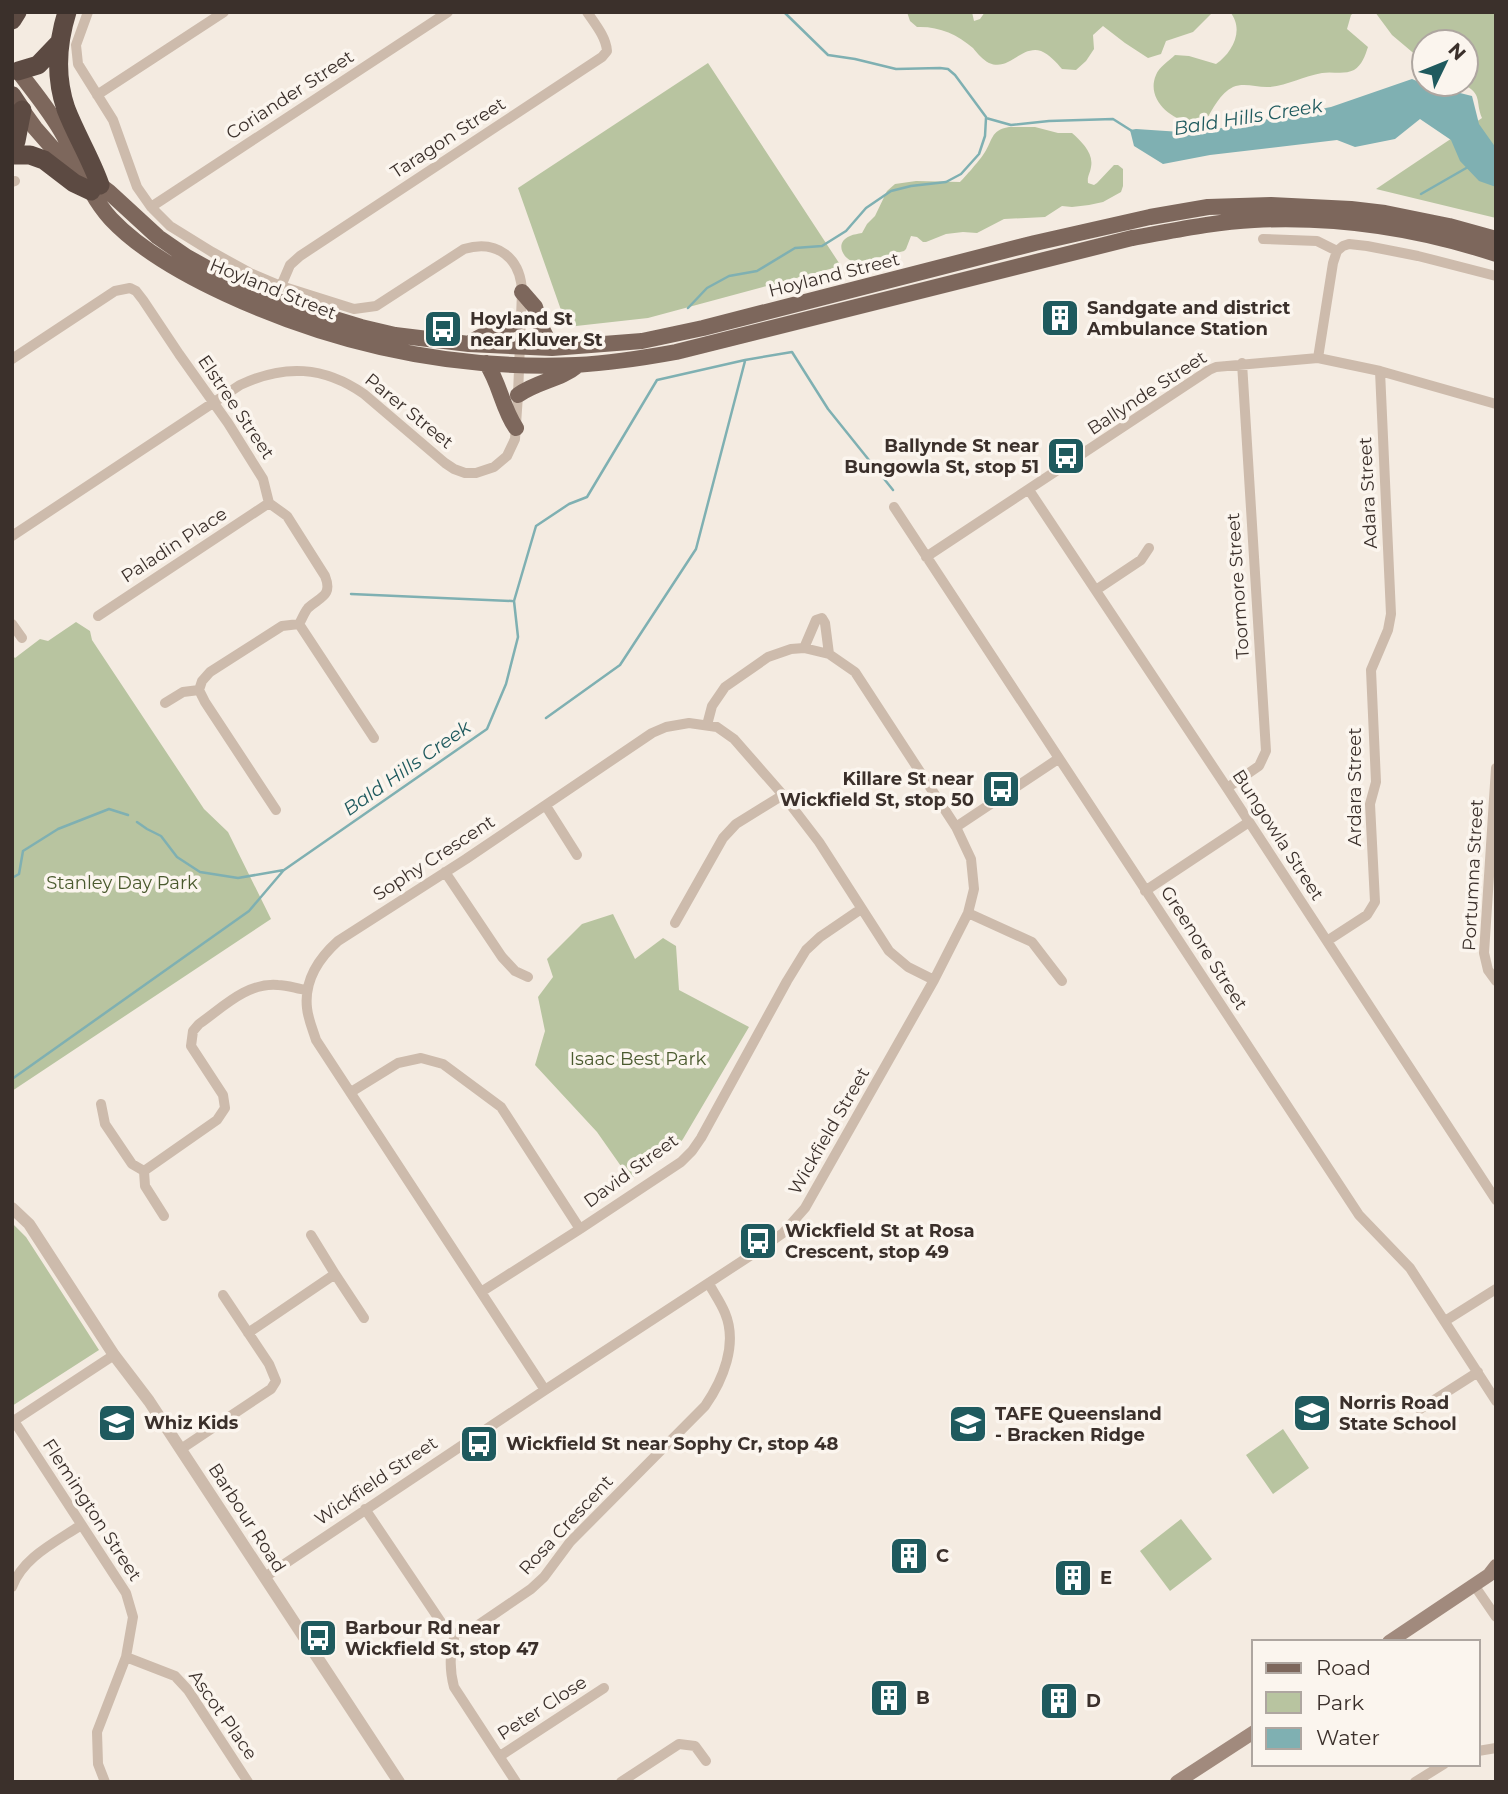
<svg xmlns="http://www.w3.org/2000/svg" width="1508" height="1794" viewBox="0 0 1508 1794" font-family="Montserrat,sans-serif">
  <rect width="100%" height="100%" fill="#f4ebe1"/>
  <path fill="#b8c4a0" d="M907,12H972L974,21L980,19L985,12H1213L1193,32L1166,41L1161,54L1148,58L1125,43L1103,26L1093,35L1094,49L1086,61L1076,70L1062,69C1057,63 1049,54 1041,51C1021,45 1009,72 989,63C983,60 977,53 973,48C957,34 938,26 917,27L910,21Z
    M1230,12H1355L1351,15L1347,29L1368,47C1365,56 1362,65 1354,70C1344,75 1332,71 1322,73C1304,76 1288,85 1270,87C1257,88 1245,82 1233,87C1220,93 1213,109 1206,120C1200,122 1195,124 1190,123C1169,118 1146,98 1156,75C1159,67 1169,61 1175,55L1189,56L1216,64C1232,53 1245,30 1230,12Z
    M1375,12H1496V218L1376,189L1482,118C1475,101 1483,94 1463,84H1466V42H1424V62L1392,35Z
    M708,63L841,266L648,318L567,327L518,188Z
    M1009,127H1035L1058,133H1072C1081,141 1094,153 1091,167C1090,174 1087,176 1088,183L1094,185L1097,183L1114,165H1118L1123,169V186L1121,192L1103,202L1089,205L1072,207L1062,206L1045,217L1004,219L977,233L963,232L946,234L926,242H923L917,237L911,236L906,249L904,251L857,263C844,261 833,243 850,236C854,234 858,234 862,233L867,224L875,216L887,191L895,184L916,181L960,182C965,177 979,161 983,155C993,141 990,130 1009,127Z
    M76,622L90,631L92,640L204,809L228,832L271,919L12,1091V655L15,658L40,639L48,641Z
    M613,914L635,959L663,938L676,946L679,990L749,1027L683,1139L676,1148L630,1179L597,1132L535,1065L545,1031L538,997L553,977L547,959L582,924Z
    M12,1223L26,1237L99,1350L12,1406Z
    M1283,1429L1309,1468L1273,1494L1246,1455Z
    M1181,1519L1212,1559L1170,1591L1140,1551Z"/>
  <path fill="#7fb0b2" d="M1412,79L1424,84L1472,96L1479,124L1496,148V187L1479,181L1460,161L1451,140L1420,119L1395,139L1355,147L1337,140L1210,155L1163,164L1134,146L1130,130L1136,129L1196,133L1331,107Z"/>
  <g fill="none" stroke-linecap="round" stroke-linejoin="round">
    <path stroke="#7fb0b2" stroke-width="2.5" d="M784,12L828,55L855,59L896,69L940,68L948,69L955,75L986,117
      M1421,194L1468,167
      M688,308L707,288L729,276L757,271L795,248L822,246L846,231L866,208L891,191L911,186L946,182L961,174L979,154L985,136L986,118L1011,125L1049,121L1113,119L1132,131
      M351,594L512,601
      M546,718L620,665L696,549L745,361
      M137,822L147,829L161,836L177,857L200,872L238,878L284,870L487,729L506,684L518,637L514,601L536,526L569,504L587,497L657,380L745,360L792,352L828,409L893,490
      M12,878L19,874L23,851L58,829L109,809L128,815
      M12,1079L249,911L283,871"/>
    <path stroke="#cdbbac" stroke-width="10" d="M97,95L224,12
      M12,182L15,181
      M151,207L448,12
      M1263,239L1317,241L1337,251L1343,246L1349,244L1367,246L1418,256L1496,276
      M281,286L290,265L300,256L602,57L607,51C606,37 595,24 587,12
      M1318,358L1333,263L1337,251
      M12,359L115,291L130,288L136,291L143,300L179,354L228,423L263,479L269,503L287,516L325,576C333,596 320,597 308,608C304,613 302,619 299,624L282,626L210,672L202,681L199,690L183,692L165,703
      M1029,490L1227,788L1496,1200
      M894,507L1359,1215L1410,1268L1496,1401
      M12,536L240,385C284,364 324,366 364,394L445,463L454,469L465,473H476L494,467L507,456L515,439L518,395L522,292C521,258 497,239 464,249L376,306L354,309L281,286L250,273L212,252L170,226L151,207L137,187L113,120L78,64L76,45L88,12
      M926,557L1209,370L1216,367L1318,358L1380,371L1496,404
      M1096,590L1141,560L1149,548
      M98,616L269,503
      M12,624L22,638
      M299,624L374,738
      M804,648L816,620L822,618L825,623L829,654
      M199,690L205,702L276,810
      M1496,768L1484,953L1488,970L1496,981
      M1227,788L1259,766L1266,751L1242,363
      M546,806L577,855
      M956,827L1058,759
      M445,872L502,957L515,971L528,977
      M1145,891L1249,822
      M968,913L1032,942L1062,981
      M675,923L723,838L736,824L783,795
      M1327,941L1367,915L1375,902L1370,804L1376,782L1371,670L1388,630L1391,614L1380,371
      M351,1092L398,1063L421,1058L443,1064L501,1107L580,1229
      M101,1104L105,1124L132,1164L144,1171
      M164,1216L145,1186L144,1171L217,1120L225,1108L223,1095L191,1046L193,1031L199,1024C222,1008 247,982 278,985C288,985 297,989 306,990
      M335,1274L364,1318
      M481,1292L580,1229L681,1162L692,1151L701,1138L787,981L806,950L820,937L861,909
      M1445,1321L1496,1289
      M248,1333L335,1274L311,1235
      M545,1390L316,1040C313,1030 308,1019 307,1008C304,981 319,958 338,941L466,859L652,733L666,727L689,723L717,727L734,739L783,795L819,842L889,951L908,967L934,980
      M1420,1409L1478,1372
      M14,1421L126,1593L133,1617L126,1657L97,1732L98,1764L105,1782
      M12,1422L114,1355
      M181,1449L271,1389L276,1381L269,1364L223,1295
      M365,1509L445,1628L455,1634L471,1630L531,1589L544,1577L570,1542L705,1406C723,1380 738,1344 725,1313C721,1303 714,1293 709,1284
      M265,1577L545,1390L762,1248L783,1233L805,1208L934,980L968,913L974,889L971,859L956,827L855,672L829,654L804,648L791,649L768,657L725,687L712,706L707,725
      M1474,1585L1496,1617
      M12,1587C23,1557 56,1542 81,1525
      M455,1634C450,1653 449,1668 454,1687L516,1782
      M126,1657L175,1676L188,1690L248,1782
      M1478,1751L1496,1748
      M500,1756L604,1688
      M621,1782L679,1744L695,1746L706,1761
      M1415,1782L1444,1764"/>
    <path stroke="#cdbbac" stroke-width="12" d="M12,1208L29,1224L114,1355L149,1401L399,1782"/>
    <path stroke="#a18a7d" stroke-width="14" d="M1389,1642L1489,1575L1496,1566
      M1177,1782L1254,1732"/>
    <path stroke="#7d675c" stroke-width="16" d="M18,71C34,92 51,112 64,136C79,164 89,195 111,219C141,251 185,275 226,294C336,345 454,370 576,365C610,363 643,358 676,352L1132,238C1172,231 1213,222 1254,220C1335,216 1418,228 1496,254
      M22,110L35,128L56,152L109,192L158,237L187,257L223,277L285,304L361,327L395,335L469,344L552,348L642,341L703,328L1035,243L1150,217L1208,207L1271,205L1351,209L1385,213L1449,226L1496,239
      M522,292L535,307L542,329L552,348
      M469,344C483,332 504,330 521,320
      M486,363C500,383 502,408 516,428
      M518,395C538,381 560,380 578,365"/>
    <path stroke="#6c584f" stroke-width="18" d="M12,95L22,110"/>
    <path stroke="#5c4a42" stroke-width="19" d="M67,12C57,44 55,77 66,109C76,135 91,159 100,185
      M12,20L17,12
      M18,71L38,65L60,42
      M12,149L16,141L22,110
      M12,155H30L44,160L74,183L91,191"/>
  </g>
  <defs>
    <symbol id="building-square" viewBox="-11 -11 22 22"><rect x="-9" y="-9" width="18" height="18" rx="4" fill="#1f5a5e" stroke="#fbf5ee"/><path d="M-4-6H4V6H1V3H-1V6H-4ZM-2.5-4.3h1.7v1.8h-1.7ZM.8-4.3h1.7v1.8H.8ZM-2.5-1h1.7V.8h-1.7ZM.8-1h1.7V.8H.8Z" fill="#fff"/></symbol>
    <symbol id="bus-square" viewBox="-11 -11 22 22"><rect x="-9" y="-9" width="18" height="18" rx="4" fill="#1f5a5e" stroke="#fbf5ee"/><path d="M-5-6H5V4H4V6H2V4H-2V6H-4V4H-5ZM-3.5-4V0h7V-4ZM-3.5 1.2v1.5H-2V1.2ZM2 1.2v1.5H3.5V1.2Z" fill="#fff"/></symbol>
    <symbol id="school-square" viewBox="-11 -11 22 22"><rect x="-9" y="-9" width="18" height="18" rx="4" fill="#1f5a5e" stroke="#fbf5ee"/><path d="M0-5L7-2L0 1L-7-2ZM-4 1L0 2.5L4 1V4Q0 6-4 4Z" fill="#fff"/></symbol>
    <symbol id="university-square" viewBox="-11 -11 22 22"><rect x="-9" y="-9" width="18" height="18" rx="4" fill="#1f5a5e" stroke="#fbf5ee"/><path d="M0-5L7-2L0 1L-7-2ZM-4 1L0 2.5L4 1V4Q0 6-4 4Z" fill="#fff"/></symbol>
  </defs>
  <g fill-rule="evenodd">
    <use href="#building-square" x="1038" y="296" width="44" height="44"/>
    <use href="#bus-square" x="421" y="307" width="44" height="44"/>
    <use href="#bus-square" x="1044" y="434" width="44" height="44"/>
    <use href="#bus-square" x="979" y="767" width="44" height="44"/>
    <use href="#bus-square" x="736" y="1219" width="44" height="44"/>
    <use href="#school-square" x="1290" y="1391" width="44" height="44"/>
    <use href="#school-square" x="95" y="1401" width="44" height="44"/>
    <use href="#university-square" x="946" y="1402" width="44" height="44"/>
    <use href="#bus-square" x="457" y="1422" width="44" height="44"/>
    <use href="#building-square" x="887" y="1534" width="44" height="44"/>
    <use href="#building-square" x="1051" y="1556" width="44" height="44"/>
    <use href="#bus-square" x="296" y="1616" width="44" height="44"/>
    <use href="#building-square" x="867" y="1676" width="44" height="44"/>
    <use href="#building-square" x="1037" y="1679" width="44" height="44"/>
  </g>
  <g text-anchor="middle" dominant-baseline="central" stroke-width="7" stroke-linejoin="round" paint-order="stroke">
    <g font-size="18" fill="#3b302b" stroke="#fbf5ee">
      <text transform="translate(290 95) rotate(-33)">Coriander Street</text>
      <text transform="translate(448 138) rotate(-33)">Taragon Street</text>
      <text transform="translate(834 275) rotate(-14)">Hoyland Street</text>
      <text transform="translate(273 289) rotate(22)">Hoyland Street</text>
      <text transform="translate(1147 393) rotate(-33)">Ballynde Street</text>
      <text transform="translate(236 407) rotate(56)">Elstree Street</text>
      <text transform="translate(409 411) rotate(39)">Parer Street</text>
      <text transform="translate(1368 493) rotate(-93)">Adara Street</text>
      <text transform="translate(174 545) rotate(-33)">Paladin Place</text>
      <text transform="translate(1238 586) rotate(-94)">Toormore Street</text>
      <text transform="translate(1355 787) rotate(-90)">Ardara Street</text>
      <text transform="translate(1278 835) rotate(57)">Bungowla Street</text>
      <text transform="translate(434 858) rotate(-33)">Sophy Crescent</text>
      <text transform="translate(1473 875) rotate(-87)">Portumna Street</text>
      <text transform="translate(1204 948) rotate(57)">Greenore Street</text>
      <text transform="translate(829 1131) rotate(-60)">Wickfield Street</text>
      <text transform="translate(631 1171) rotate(-36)">David Street</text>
      <text transform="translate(376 1481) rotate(-34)">Wickfield Street</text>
      <text transform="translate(92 1510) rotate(57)">Flemington Street</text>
      <text transform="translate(247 1518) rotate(57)">Barbour Road</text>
      <text transform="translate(566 1525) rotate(-47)">Rosa Crescent</text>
      <text transform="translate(542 1708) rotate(-33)">Peter Close</text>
      <text transform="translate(223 1715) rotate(55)">Ascot Place</text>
    </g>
    <g font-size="18" font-weight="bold" fill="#3b302b" stroke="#fbf5ee" text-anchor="start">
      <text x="1087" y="308">Sandgate and district<tspan x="1087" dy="21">Ambulance Station</tspan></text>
      <text x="470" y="319">Hoyland St<tspan x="470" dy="21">near Kluver St</tspan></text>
      <text x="1039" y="446" text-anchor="end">Ballynde St near<tspan x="1039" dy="21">Bungowla St, stop 51</tspan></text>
      <text x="974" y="779" text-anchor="end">Killare St near<tspan x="974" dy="21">Wickfield St, stop 50</tspan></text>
      <text x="785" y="1231">Wickfield St at Rosa<tspan x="785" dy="21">Crescent, stop 49</tspan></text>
      <text x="1339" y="1403">Norris Road<tspan x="1339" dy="21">State School</tspan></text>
      <text x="995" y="1414">TAFE Queensland<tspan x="995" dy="21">- Bracken Ridge</tspan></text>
      <text x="144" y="1423">Whiz Kids</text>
      <text x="506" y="1444">Wickfield St near Sophy Cr, stop 48</text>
      <text x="936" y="1556">C</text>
      <text x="1100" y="1578">E</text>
      <text x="345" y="1628">Barbour Rd near<tspan x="345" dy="21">Wickfield St, stop 47</tspan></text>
      <text x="916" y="1698">B</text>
      <text x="1086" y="1701">D</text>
    </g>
    <g font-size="18" fill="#4a5a2e" stroke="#fbf5ee">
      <text x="122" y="883">Stanley Day Park</text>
      <text x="638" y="1059">Isaac Best Park</text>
    </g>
    <g font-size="19" font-style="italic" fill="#1f5a5e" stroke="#fbf5ee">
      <text transform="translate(1248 117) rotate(-9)">Bald Hills Creek</text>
      <text transform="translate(407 768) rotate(-35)">Bald Hills Creek</text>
    </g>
  </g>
  <rect width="1508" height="1794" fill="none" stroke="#3b302b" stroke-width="28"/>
  <rect x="1252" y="1640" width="228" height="126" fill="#fbf5ee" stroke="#aea6a0" stroke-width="2"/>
  <rect x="1266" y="1663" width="35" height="10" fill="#7d675c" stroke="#aea6a0" stroke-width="2"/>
  <text x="1316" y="1675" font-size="21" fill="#3b302b">Road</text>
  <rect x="1266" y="1692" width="35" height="21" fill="#b8c4a0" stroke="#aea6a0" stroke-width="2"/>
  <text x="1316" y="1710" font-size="21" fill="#3b302b">Park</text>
  <rect x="1266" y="1728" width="35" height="21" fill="#7fb0b2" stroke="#aea6a0" stroke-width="2"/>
  <text x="1316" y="1745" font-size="21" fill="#3b302b">Water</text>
  <g transform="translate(1445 63) rotate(47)"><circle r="33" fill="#fbf5ee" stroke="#aea6a0" stroke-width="2"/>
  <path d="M0-5L12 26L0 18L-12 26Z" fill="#1f5a5e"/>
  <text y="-10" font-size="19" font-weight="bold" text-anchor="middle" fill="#3b302b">N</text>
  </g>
</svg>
